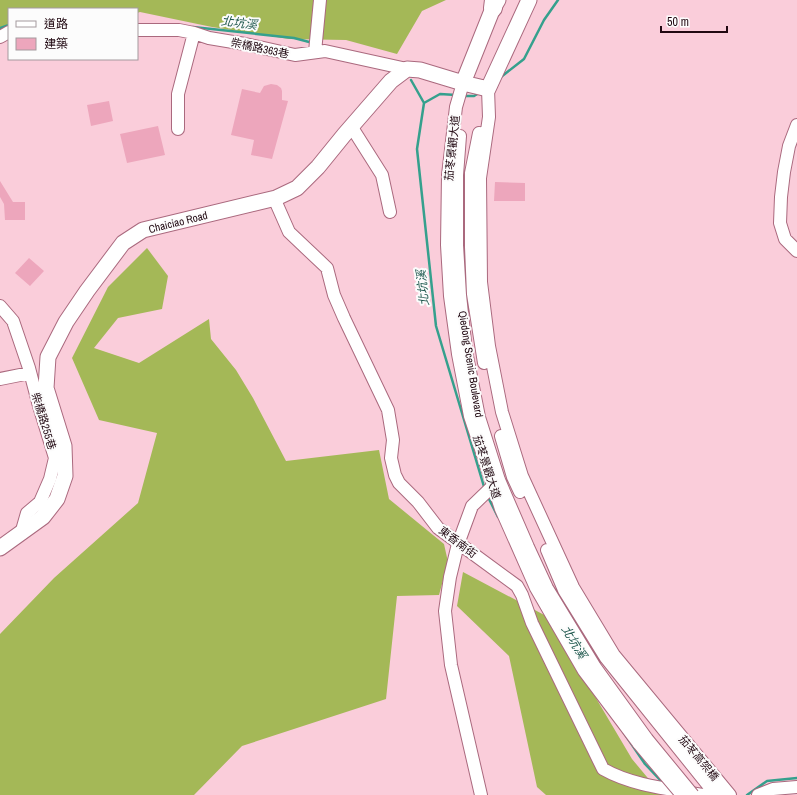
<svg xmlns="http://www.w3.org/2000/svg" width="797" height="795" viewBox="0 0 797 795" font-family="'Archivo Narrow','Noto Sans TC',sans-serif">
  <rect width="100%" height="100%" fill="#facdda"/>
  <path fill="#a4b857" d="M0,0H446L422,11L397,54L346,40L289,39L212,27L140,12L137,13V9H9V26L0,31Z
    M147,248L168,276L162,309L118,318L94,348L139,363L209,319L211,339L236,370L253,398L286,461L379,450L389,499L444,544L448,562L439,595L397,596L386,699L242,746L194,795H0V634L54,578L138,503L157,433L99,420L72,358L108,287Z
    M463,572L548,617L632,759L662,795H546L537,787L509,656L457,606Z"/>
  <g fill="none" stroke-linecap="round" stroke-linejoin="round">
    <path stroke="#35a08d" stroke-width="2.5" d="M193,27L294,38L313,43
      M0,28L9,25
      M501,77L524,59L544,20L558,0
      M411,80L424,103L417,149L436,326L485,490
      M463,96H474L479,93
      M424,103L440,94L456,95
      M489,499L498,517
      M624,733L645,764L662,782
      M747,795L767,781L797,778"/>
  </g>
  <path fill="#eda6bc" d="M271,84L277,85L281,88L282,91V100L288,101L272,159L251,155L254,140L231,135L242,89L260,93L264,86Z
    M109,101L113,121L91,126L87,105Z
    M158,126L165,155L127,163L120,134Z
    M0,181L13,202H25V220H5L4,204L0,197Z
    M495,182L525,183V201H494Z
    M29,258L44,271L30,286L15,273Z"/>
  <g fill="none" stroke-linecap="round" stroke-linejoin="round">
    <defs>
      <path id="minor" d="M137,30H179L194,33L209,38L245,44L295,55L325,51L407,69
        M0,37L9,32
        M315,52L320,0
        M463,83L456,107L448,175L447,245L450,296L458,354L470,416L501,509L536,588L584,671L639,744
        M488,89L489,117L480,178L481,282L489,346L502,412L522,476L573,587L614,655L730,795
        M797,125L789,146L784,172L781,197L780,223L785,239L797,251
        M351,126L382,175L390,212
        M178,129V94L194,33
        M479,133L471,173V247L473,294L484,363
        M460,136L457,175V245L460,295L466,351L479,417L499,480L528,547L547,588L595,667L647,739
        M274,198L289,232L327,268L334,295L344,318L388,410L393,440L391,458L395,475L399,483L418,502L438,528L517,586L522,595L532,623L603,769C633,786 670,789 703,795
        M0,306L13,321L29,368L39,406L55,458L50,479L40,502L27,513L21,534
        M0,379L30,373
        M501,436L513,477L520,492
        M547,550L564,590L606,658L716,795
        M481,795L451,665L445,611L450,577L458,544L472,506L499,480
        M758,795L773,789L797,787"/>
      <path id="major" d="M463,83L493,8L498,0
        M0,548L43,517L57,499L65,476L64,446L46,388L48,357L66,322L87,291L123,243L143,230L276,198L297,188L318,167L344,135L391,81L407,69L420,70L463,83L488,89L529,0"/>
      <path id="highway" d="M493,8L494,0"/>
    </defs>
    <use href="#minor" stroke="#aa697e" stroke-width="14"/>
    <use href="#major" stroke="#aa697e" stroke-width="17"/>
    <use href="#highway" stroke="#aa697e" stroke-width="20"/>
    <use href="#minor" stroke="#fff" stroke-width="12"/>
    <use href="#major" stroke="#fff" stroke-width="15"/>
    <use href="#highway" stroke="#fff" stroke-width="18"/>
    <defs>
      <path id="minor-bridge" d="M647,739L693,795
        M639,744L682,795"/>
    </defs>
    <use href="#minor-bridge" stroke="#aa697e" stroke-width="14" stroke-linecap="butt"/>
    <use href="#minor-bridge" stroke="#fff" stroke-width="12"/>
  </g>
  <g text-anchor="middle" dominant-baseline="central" stroke-width="4" stroke-linejoin="round" paint-order="stroke">
    <g font-size="11" fill="#200811" stroke="#fcfcfc">
      <text transform="translate(260 48) rotate(12)">柴橋路363巷</text>
      <text transform="translate(452 148) rotate(-84)">茄苳景觀大道</text>
      <text transform="translate(178 222) rotate(-14)">Chaiciao Road</text>
      <text transform="translate(471 364) rotate(81)">Qiedong Scenic Boulevard</text>
      <text transform="translate(44 421) rotate(73)">柴橋路255巷</text>
      <text transform="translate(487 467) rotate(72)">茄苳景觀大道</text>
      <text transform="translate(458 542) rotate(37)">東香南街</text>
      <text transform="translate(699 758) rotate(50)">茄苳高架橋</text>
    </g>
    <g font-size="12" font-style="italic" fill="#1e574d" stroke="#fcfcfc">
      <text transform="translate(239 23) rotate(7)">北坑溪</text>
      <text transform="translate(423 288) rotate(-96)">北坑溪</text>
      <text transform="translate(574 642) rotate(59)">北坑溪</text>
    </g>
  </g>
  <rect x="8" y="8" width="130" height="52" fill="#fcfcfc" stroke="#a49a9e"/>
  <rect x="16" y="21" width="20" height="6" fill="#ffffff" stroke="#a49a9e"/>
  <text x="44" y="28" font-size="12" fill="#200811">道路</text>
  <rect x="16" y="38" width="20" height="12" fill="#eda6bc" stroke="#a49a9e"/>
  <text x="44" y="48" font-size="12" fill="#200811">建築</text>
  <path d="M661 26v6h66v-6" fill="none" stroke="#200811" stroke-width="2"/>
  <text x="667" y="26" font-size="12" fill="#200811" stroke="#fcfcfc" stroke-width="3" paint-order="stroke">50 m</text>
</svg>
